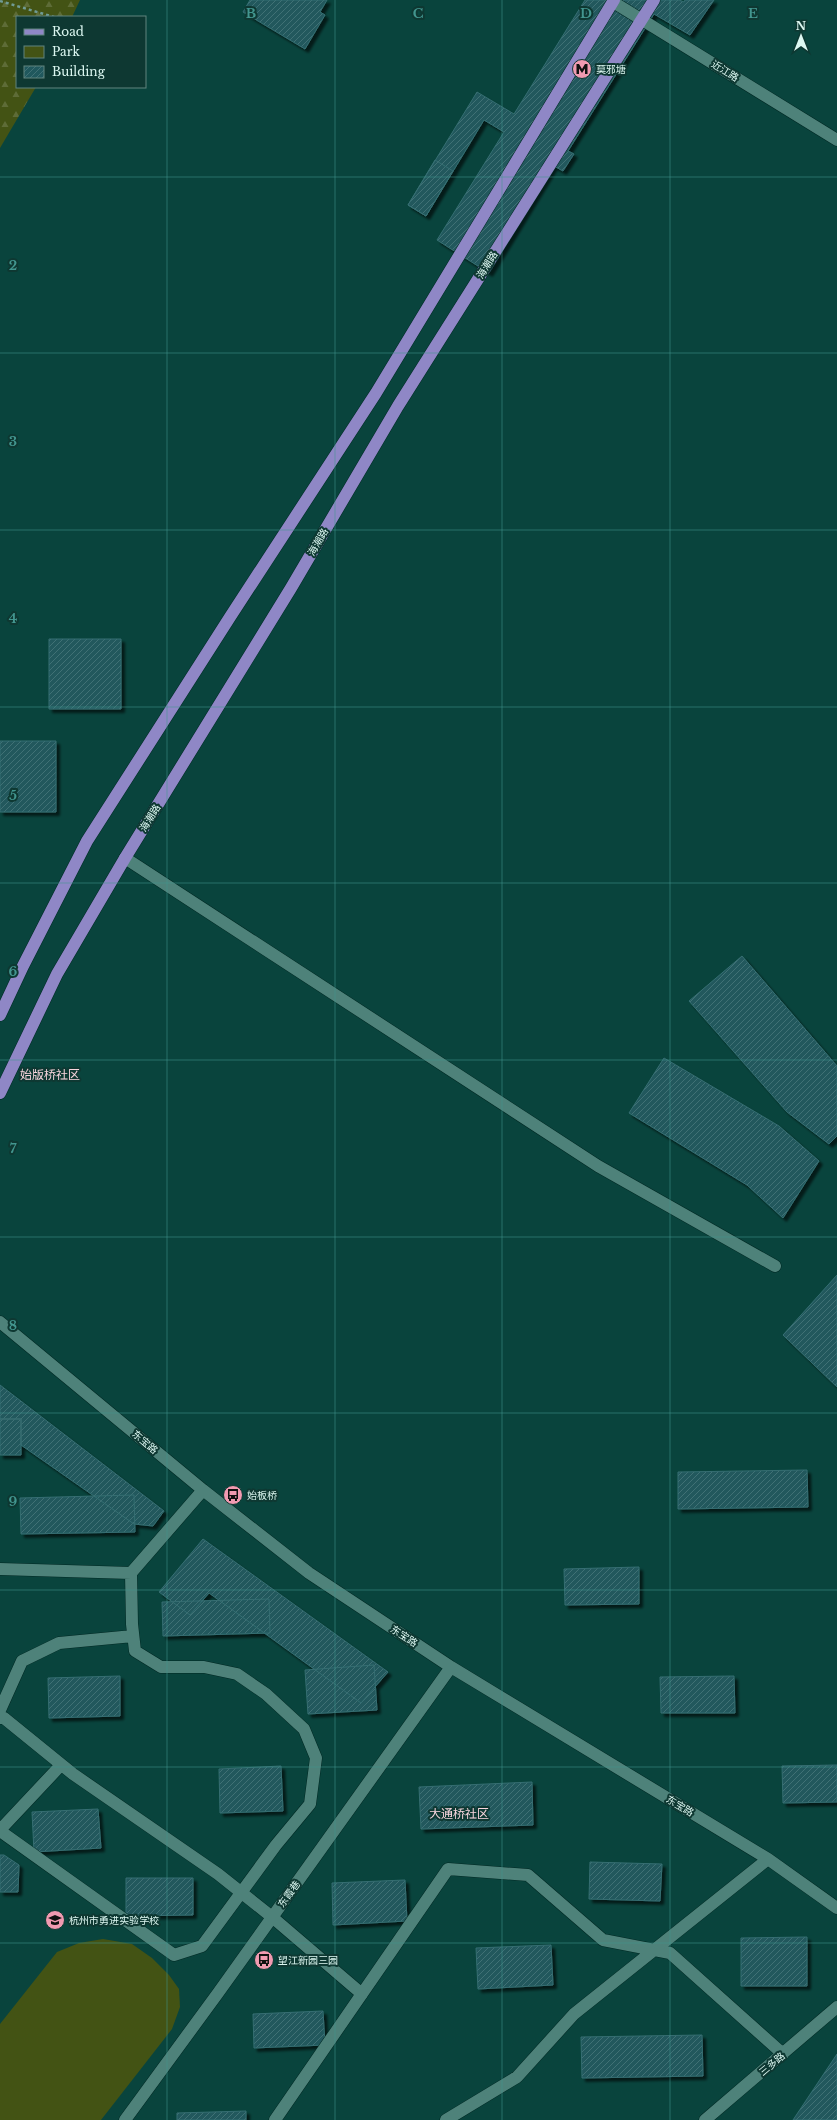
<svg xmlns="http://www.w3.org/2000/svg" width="837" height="2120" viewBox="0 0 837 2120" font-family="'Libre Baskerville','Noto Sans SC',serif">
  <defs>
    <pattern id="forest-firs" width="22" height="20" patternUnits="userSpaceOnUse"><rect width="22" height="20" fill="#435314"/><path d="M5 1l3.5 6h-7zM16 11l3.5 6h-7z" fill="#5e6c37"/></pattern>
    <pattern id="building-hatch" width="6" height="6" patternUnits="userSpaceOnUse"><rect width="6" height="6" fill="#20585d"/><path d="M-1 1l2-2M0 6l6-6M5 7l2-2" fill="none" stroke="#407175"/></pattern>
    <filter id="shadow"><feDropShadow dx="3.5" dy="3.5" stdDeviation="1" flood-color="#0009"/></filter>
  </defs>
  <rect width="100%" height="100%" fill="#09443d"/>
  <path fill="#435314" d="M103,1939L132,1944L152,1958L169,1975L179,1989L180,2007L172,2029L101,2120H0V2024L57,1952L79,1943Z"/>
  <path fill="url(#forest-firs)" d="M0,0H80L72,17H17V87H36L0,148Z"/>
  <path fill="url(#building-hatch)" stroke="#366e72" filter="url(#shadow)" d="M250,0H327L320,12L325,15L305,49L243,12Z
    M585,0H679L684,2L685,0H714L690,35L654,14L568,151L574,154L563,171L554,166L489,273L437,240L504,132L484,120L426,216L408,205L477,92L514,114Z
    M435,160L453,171L426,216L408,205Z
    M49,639H121V709H49Z
    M0,741H56V812H0Z
    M742,956L837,1066V1136L829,1144L787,1112L689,1001Z
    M664,1058L779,1126L819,1161L783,1218L747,1185L629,1113Z
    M837,1275V1387L783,1335Z
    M0,1385L164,1511L153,1526L134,1524L21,1445V1419H0Z
    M0,1419H21V1455H0Z
    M807,1470L808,1507L678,1509V1472Z
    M134,1495L135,1532L21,1534L20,1498Z
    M203,1539L388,1672L361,1703L209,1593L190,1615L159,1592Z
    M639,1567V1604L565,1605L564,1569Z
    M269,1599L270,1633L163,1636L162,1602Z
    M374,1665L377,1710L308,1714L305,1670Z
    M120,1676V1716L49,1718L48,1678Z
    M734,1676L735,1713H661L660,1677Z
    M837,1765V1802L783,1803L782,1766Z
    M281,1766L283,1811L220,1813L219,1769Z
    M532,1782L533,1825L421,1829L419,1787Z
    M98,1809L101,1848L34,1852L32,1812Z
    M0,1855H4L19,1865L18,1892H0Z
    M590,1862L662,1864L660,1901L589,1899Z
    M126,1878H193V1915L126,1916Z
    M405,1880L407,1921L333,1925L332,1883Z
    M807,1937V1986H741V1938Z
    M551,1945L553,1985L478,1989L476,1948Z
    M323,2011L325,2045L254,2048L253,2014Z
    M702,2035L703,2076L582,2078L581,2037Z
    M837,2054V2120H793Z
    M246,2111V2120H177V2113Z"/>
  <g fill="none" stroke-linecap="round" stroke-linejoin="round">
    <defs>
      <path id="minor" d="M613,2L837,140
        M125,858L598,1166L775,1266
        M0,1322L203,1490L309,1573L451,1667L768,1859L837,1908
        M0,1569L131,1573L203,1490
        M0,1710L22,1661L59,1643L133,1636
        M0,1718H4L73,1774L218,1874L272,1917L362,1994
        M0,1830L61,1765
        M0,1831L174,1955L202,1946L276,1845L310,1804L316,1758L304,1729L266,1694L237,1674L204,1667H161L135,1651L132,1624L131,1573
        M125,2120L218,1993L451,1667
        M275,2120L448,1869L528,1875L603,1940L670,1953L783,2054
        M446,2120L517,2077L574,2014L768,1859
        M705,2120L837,2007"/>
      <path id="major" d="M0,1015L23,966L87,841L230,617L376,393L614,0
        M0,1093L57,974L125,858L291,588L398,406L654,0"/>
    </defs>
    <use href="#minor" stroke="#002924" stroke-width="13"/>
    <use href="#major" stroke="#002924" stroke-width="13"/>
    <path stroke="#709b95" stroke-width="2.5" stroke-dasharray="3 3" stroke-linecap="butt" d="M0,1L54,17"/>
    <use href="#minor" stroke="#4e827a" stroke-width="12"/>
    <use href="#major" stroke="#8f87c6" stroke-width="12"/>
  </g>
  <path fill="none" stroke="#42968f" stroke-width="1" stroke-opacity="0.55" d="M167,0V2120M335,0V2120M502,0V2120M670,0V2120M0,177H837M0,353H837M0,530H837M0,707H837M0,883H837M0,1060H837M0,1237H837M0,1413H837M0,1590H837M0,1767H837M0,1943H837"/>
  <defs>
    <symbol id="metro-disc" viewBox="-11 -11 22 22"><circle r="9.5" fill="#f19ab1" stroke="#0e3832"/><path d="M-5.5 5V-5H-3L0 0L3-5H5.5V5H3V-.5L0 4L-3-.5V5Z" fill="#111"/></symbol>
    <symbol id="bus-disc" viewBox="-11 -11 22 22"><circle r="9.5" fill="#f19ab1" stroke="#0e3832"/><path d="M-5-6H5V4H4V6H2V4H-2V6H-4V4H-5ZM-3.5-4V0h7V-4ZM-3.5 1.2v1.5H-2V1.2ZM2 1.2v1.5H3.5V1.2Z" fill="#111"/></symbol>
    <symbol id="school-disc" viewBox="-11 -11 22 22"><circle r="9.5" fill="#f19ab1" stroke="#0e3832"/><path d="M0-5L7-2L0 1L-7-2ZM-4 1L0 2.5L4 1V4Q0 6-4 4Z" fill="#111"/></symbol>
  </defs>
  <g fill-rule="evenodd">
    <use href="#metro-disc" x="571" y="58" width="22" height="22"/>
    <use href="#bus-disc" x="222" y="1484" width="22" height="22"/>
    <use href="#school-disc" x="44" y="1909" width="22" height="22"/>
    <use href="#bus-disc" x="253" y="1949" width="22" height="22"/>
  </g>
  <g text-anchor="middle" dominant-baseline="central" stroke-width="4" stroke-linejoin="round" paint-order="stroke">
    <g font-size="10" fill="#dcf7f1" stroke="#0e3832" text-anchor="start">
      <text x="596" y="69">莫邪塘</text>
      <text x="247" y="1495">始板桥</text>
      <text x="69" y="1920">杭州市勇进实验学校</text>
      <text x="278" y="1960">望江新园三园</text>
    </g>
    <g font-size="10" fill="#dcf7f1" stroke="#0e3832">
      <text transform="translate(725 71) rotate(32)">近江路</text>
      <text transform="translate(487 265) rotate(-58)">海潮路</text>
      <text transform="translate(318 542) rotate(-60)">海潮路</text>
      <text transform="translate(150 818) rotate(-58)">海潮路</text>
      <text transform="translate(145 1442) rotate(40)">东宝路</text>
      <text transform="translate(404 1636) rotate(33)">东宝路</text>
      <text transform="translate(680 1806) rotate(31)">东宝路</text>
      <text transform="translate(289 1894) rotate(-54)">东霞巷</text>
      <text transform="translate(772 2064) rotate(-40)">三多路</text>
    </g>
    <g font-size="12" fill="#f8d6de" stroke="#0e3832">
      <text x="50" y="1074">始版桥社区</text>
      <text x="459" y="1813">大通桥社区</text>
    </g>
  </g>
  <g font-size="13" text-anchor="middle" font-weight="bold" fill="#42968f" stroke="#0e3832" stroke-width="4" stroke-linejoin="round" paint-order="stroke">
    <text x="251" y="18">B</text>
    <text x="418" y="18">C</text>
    <text x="586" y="18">D</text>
    <text x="753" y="18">E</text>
    <text x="13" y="270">2</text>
    <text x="13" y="446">3</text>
    <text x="13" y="623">4</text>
    <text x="13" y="800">5</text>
    <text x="13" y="976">6</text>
    <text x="13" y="1153">7</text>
    <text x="13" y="1330">8</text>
    <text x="13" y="1506">9</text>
  </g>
  <rect x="16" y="16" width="130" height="72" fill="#0e3832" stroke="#60847e"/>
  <rect x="24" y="29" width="20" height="6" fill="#8f87c6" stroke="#60847e"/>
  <text x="52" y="36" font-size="12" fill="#dcf7f1">Road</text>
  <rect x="24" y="46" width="20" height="12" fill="#435314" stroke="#60847e"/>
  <text x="52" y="56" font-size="12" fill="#dcf7f1">Park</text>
  <rect x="24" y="66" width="20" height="12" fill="url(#building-hatch)" stroke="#60847e"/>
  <text x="52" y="76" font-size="12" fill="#dcf7f1">Building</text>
  <g transform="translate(801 36)" stroke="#0e3832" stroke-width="3" paint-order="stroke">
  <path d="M0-3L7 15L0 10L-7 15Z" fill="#dcf7f1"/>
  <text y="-6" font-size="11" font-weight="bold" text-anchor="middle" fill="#dcf7f1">N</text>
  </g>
</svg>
